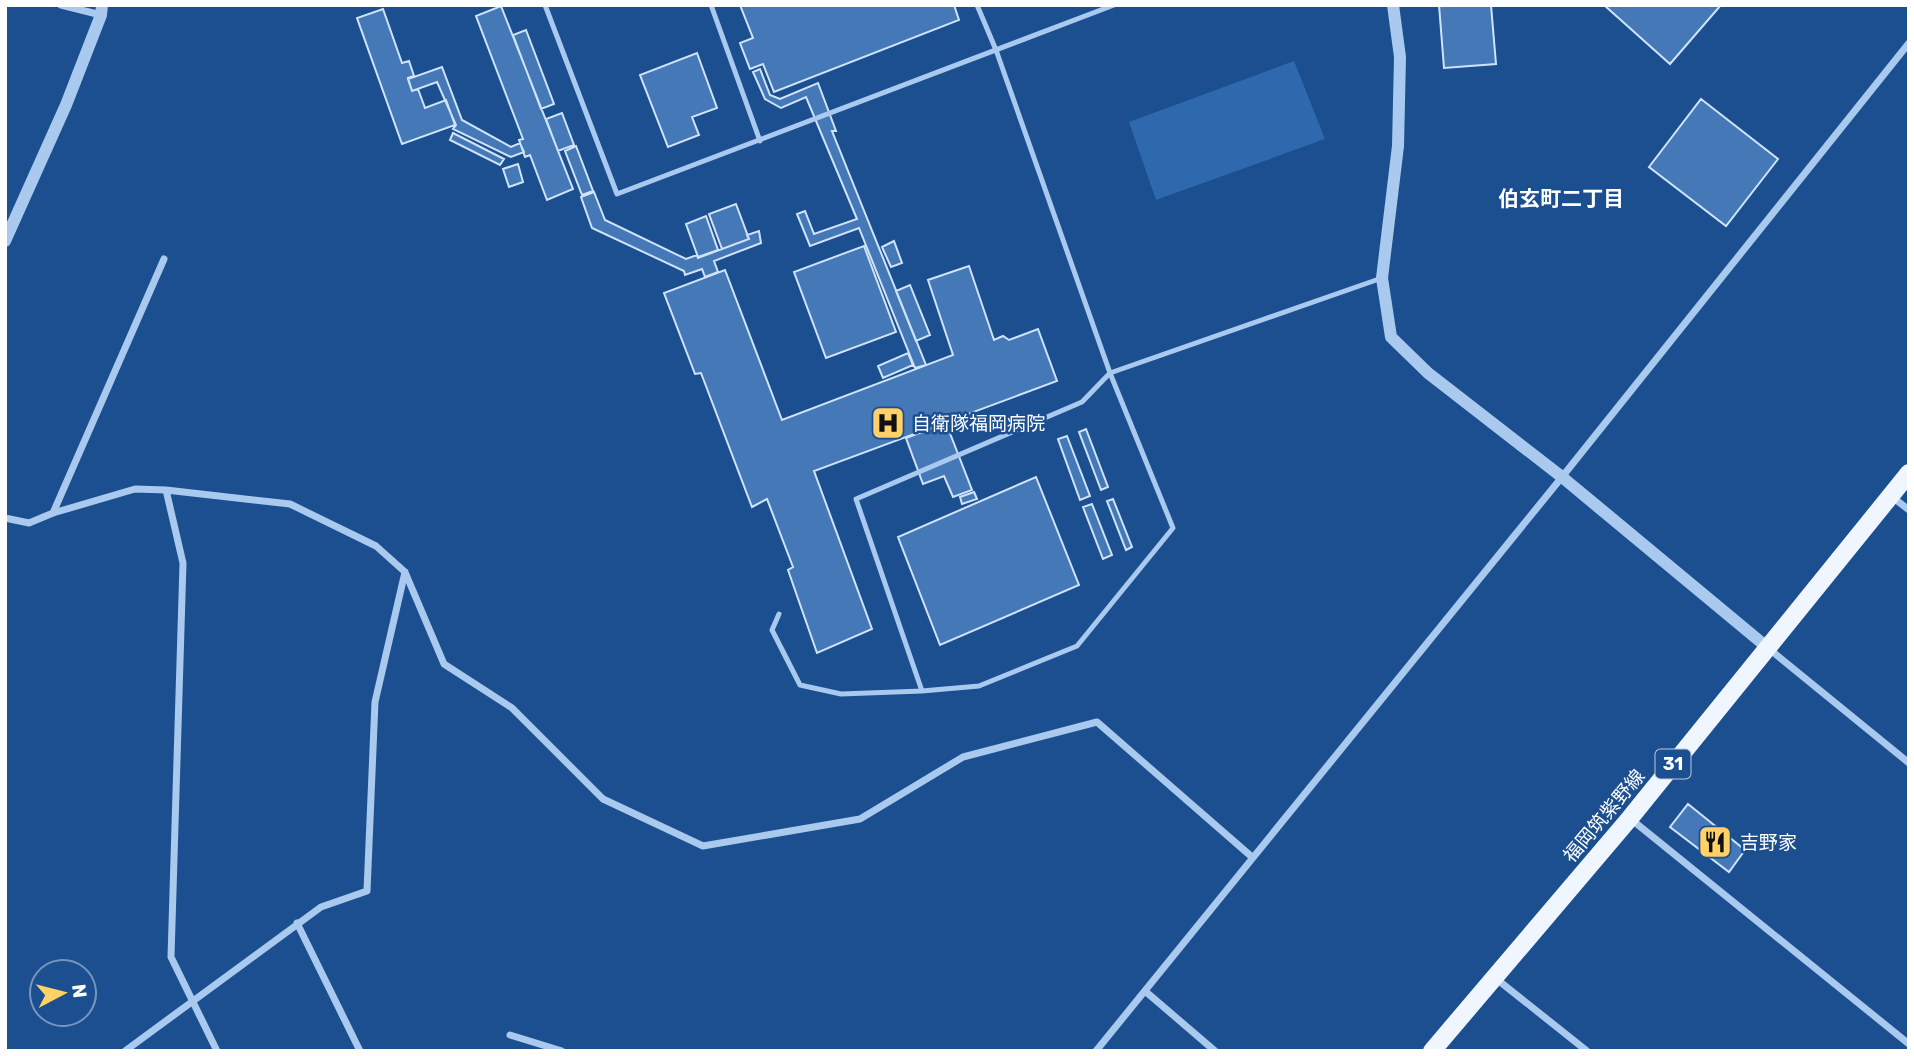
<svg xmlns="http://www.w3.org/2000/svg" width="1914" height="1056" viewBox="0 0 1914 1056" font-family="Rubik,'Noto Sans JP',sans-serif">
  <rect width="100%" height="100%" fill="#1b4f8f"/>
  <path fill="#2e69ad" d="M1294,61L1325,139L1156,200L1129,122Z"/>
  <path fill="#4478b7" stroke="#cfe3fa" stroke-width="2" d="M740,5H954L959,20L774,92L763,64L750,69L740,43L753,38Z
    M1439,5H1491L1496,64L1444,68Z
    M1604,5H1721L1670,64Z
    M501,6L573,189L547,200L530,155L525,157L519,140L523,139L476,16Z
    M383,9L402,63L409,61L414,76L408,78L412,91L418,89L425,108L446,100L455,125L402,144L357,18Z
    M526,30L554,104L541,109L513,35Z
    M697,53L717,108L692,117L699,135L668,147L640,75Z
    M442,67L462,120L511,147L520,143L524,152L511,157L453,129L456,125L437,82L412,91L408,79Z
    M760,69L770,95L780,99L818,83L836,131H832L926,365L915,368L859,228L810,246L797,214L805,211L814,234L857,219L806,97L781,108L765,99L753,72Z
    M1701,99L1778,159L1726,226L1649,167Z
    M562,113L574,145L558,151L546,119Z
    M453,133L504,159L500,165L450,140Z
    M576,146L593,191L582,195L565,151Z
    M518,164L523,182L509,187L503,169Z
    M594,192L605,220L686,259L697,255L698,258L749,239L747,235L759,231L761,243L714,261L718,272L705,277L702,269L685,275L684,271L592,228L581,197Z
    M736,204L749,239L722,249L709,214Z
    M706,216L718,250L698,257L686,224Z
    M894,241L902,263L891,267L882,247Z
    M864,246L896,332L826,358L794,272Z
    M969,266L994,340L1003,336L1009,340L1038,329L1057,381L814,471L872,629L817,653L788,570L793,567L767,499L752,507L701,373L695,374L664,293L725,270L782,420L953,355L928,280Z
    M910,285L930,335L916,341L896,291Z
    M908,353L913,365L883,378L878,366Z
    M946,423L972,490L953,497L944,476L923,484L906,438Z
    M1086,429L1108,487L1101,490L1079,432Z
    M1067,436L1090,496L1080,500L1058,439Z
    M1036,477L1079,585L940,645L898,537Z
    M974,492L977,499L962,504L960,497Z
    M1113,499L1132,547L1126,550L1107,501Z
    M1092,504L1112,555L1103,559L1083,507Z
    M1688,804L1745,850L1729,872L1670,827Z"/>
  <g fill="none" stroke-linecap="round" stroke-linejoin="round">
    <path stroke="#a9c9ee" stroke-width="5" d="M545,5L617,194L1114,5
      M711,5L760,141
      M977,5L996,50L1110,373L1382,278
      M1110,373L1173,528L1077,646L979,686L922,691L856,499L1082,402Z
      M779,614L772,630L800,685L841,694L922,691"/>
    <path stroke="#a9c9ee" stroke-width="7" d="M61,5L101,15
      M166,490L183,563L171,957L217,1051
      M1891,496L1909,510
      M53,513L164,259
      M5,518L29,523L53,513L135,489L166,490L290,504L376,546L405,572L444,664L512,708L603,799L703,846L860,819L963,757L1097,722L1252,857
      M1768,648L1909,763
      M1632,820L1909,1044
      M297,923L360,1051
      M1494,977L1587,1051
      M1145,991L1215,1051
      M510,1035L562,1051
      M125,1051L321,907L367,891L375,702L405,572
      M1096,1051L1562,477L1909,43"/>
    <path stroke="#a9c9ee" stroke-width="12" d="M1393,5L1400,57L1398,146L1382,278L1391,337L1428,373L1562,477L1768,648
      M5,241L66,105L101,15L102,5"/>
    <path stroke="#f0f6ff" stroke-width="18" d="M1432,1051L1630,818L1909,473"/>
  </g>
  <defs>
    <symbol id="hospital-square" viewBox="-11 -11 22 22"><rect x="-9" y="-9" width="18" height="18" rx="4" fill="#ffd166" stroke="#1b4f8f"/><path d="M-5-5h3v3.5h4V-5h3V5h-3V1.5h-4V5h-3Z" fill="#111"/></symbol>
    <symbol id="restaurant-square" viewBox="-11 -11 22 22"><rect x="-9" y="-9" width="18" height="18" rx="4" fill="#ffd166" stroke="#1b4f8f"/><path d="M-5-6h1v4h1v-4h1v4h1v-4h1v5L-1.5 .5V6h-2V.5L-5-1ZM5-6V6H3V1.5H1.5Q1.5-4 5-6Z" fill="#111"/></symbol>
  </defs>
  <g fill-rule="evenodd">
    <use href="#hospital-square" x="869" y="404" width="38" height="38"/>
    <use href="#restaurant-square" x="1696" y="823" width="38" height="38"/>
  </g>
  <g text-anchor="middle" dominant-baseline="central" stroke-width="5" stroke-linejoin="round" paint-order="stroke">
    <rect fill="#1b4f8f" stroke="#bbcadd" stroke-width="2" x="1655.5" y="749.5" width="35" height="29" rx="5"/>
    <g font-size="18" font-weight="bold" fill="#fff">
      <text x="1673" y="764">31</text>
    </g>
    <g font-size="19" fill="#fff" stroke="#1b4f8f" text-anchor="start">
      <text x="912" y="423">自衛隊福岡病院</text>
      <text x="1740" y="842">吉野家</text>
    </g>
    <g font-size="19" fill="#fff" stroke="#1b4f8f">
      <text transform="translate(1604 816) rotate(-50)">福岡筑紫野線</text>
    </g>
    <g font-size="21" font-weight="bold" fill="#fff" stroke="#1b4f8f">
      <text x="1561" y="198">伯玄町二丁目</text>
    </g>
  </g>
  <rect width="1914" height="1056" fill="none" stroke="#ffffff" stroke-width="14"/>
  <g transform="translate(63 993) rotate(83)"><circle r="33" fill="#1b4f8f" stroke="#7695bc" stroke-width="2"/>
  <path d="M0-5L12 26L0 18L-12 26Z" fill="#ffd166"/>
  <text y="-10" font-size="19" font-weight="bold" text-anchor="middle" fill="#ffffff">N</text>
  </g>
</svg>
